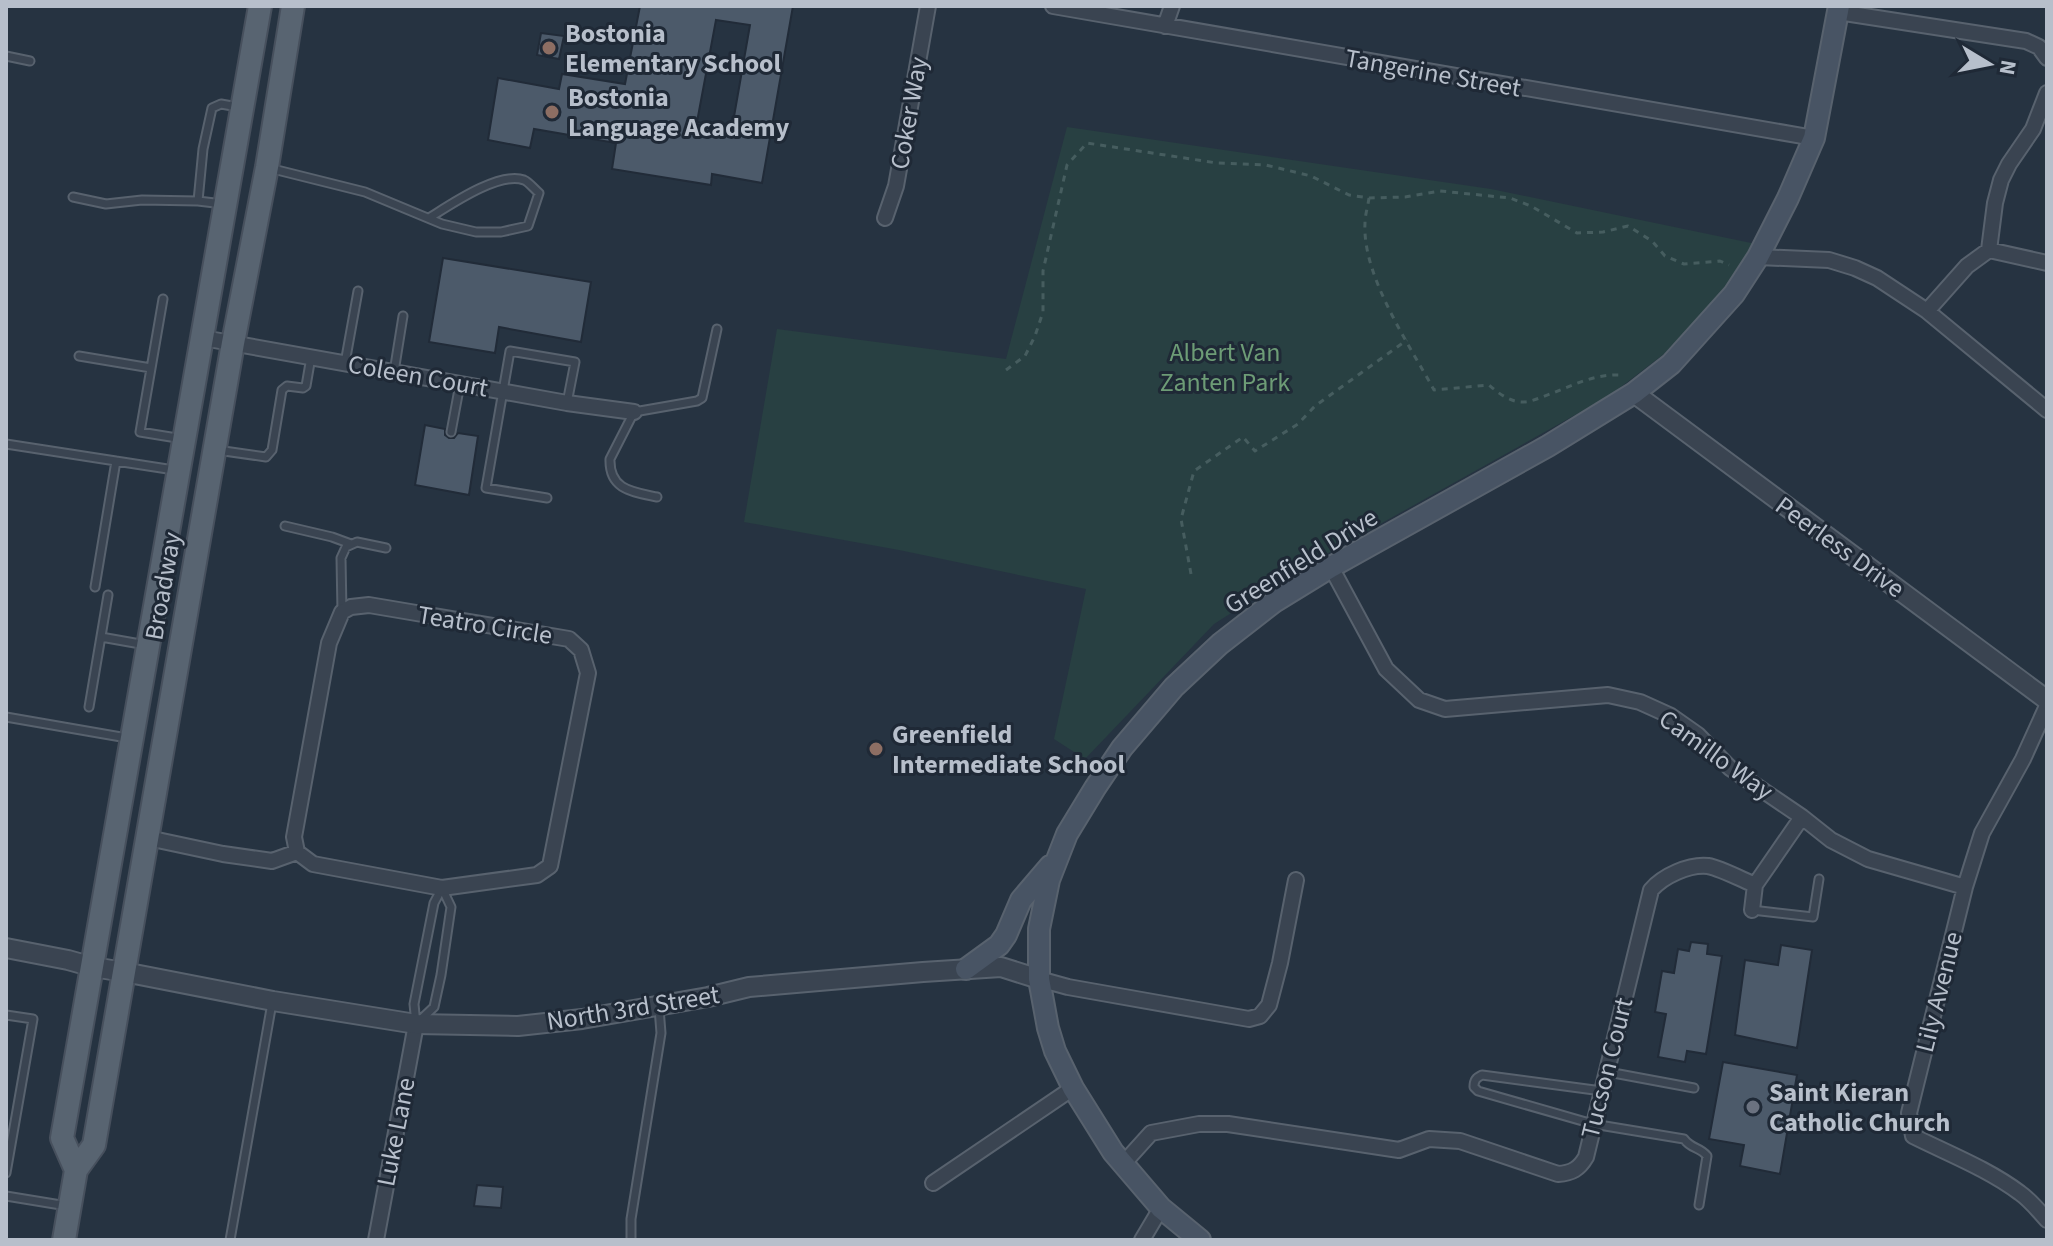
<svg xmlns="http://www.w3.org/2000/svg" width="2053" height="1246" viewBox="0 0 2053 1246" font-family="'Source Sans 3',sans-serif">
  <rect width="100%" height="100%" fill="#263341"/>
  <path fill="#284042" d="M1067,127L1491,189L1756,244L1732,282L1664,354L1609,396L1305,566L1214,624L1085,759L1054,739L1086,589L899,550L744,522L777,329L1006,359Z"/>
  <path fill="#4c5a6a" stroke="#212b38" stroke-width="2" fill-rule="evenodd" d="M640,6H793L762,183L712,174L711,185L612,169L616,143L534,129L530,148L488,140L498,78L559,89L562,74L625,84ZM716,20L750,25L732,128L697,122Z
    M541,33L564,36L559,59L537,55Z
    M443,258L591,282L581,342L499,327L495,353L429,342Z
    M425,425L445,429V435L449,438H454L458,433L478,436L469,495L415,485Z
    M1691,942L1708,944L1707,954L1722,956L1706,1054L1687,1051L1685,1062L1658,1057L1666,1014L1655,1012L1662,971L1674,973L1678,949L1689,951Z
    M1781,945L1812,950L1797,1048L1735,1035L1745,960L1778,965Z
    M1723,1062L1797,1075L1780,1174L1740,1166L1744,1145L1709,1139Z
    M477,1185L503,1187L501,1208L474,1206Z"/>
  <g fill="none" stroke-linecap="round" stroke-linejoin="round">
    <defs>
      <path id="service" d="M6,56L30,61
        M269,168L365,192L442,224L476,232H501L528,226L539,193C534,189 529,182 524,180C499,171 450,205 429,218
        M73,197L106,204L142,200L198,201
        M223,204L198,201L203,149L212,108L221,104L238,107
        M163,299L140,432L183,439
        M79,356L151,368
        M345,363L358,291
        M394,372L403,316
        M451,432L460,384
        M6,444L174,470
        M217,450L266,457L272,450L282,390L287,386L303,388L306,386L311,357
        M657,497C633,492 609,490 610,459L634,412L697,401L702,398L717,329
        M547,498L486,488L510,351L575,362L567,403
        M285,526L332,537L351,544
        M95,587L116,461
        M342,612L341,558L346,547L357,542L386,548
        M101,637L146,645
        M89,707L108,595
        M6,717L127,738
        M442,888L451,907L441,975L434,1007L416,1024L414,1004L434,903Z
        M1752,910L1813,917L1819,879
        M6,1015L33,1019L6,1173
        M1608,1072L1694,1088
        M1602,1091L1482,1075C1476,1078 1474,1080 1474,1087L1478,1091L1593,1124L1684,1139C1691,1149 1700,1147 1707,1156L1699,1205
        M6,1196L67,1206
        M230,1240L272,1003
        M631,1240V1219L661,1033L659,1008"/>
      <path id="minor" d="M1053,6L1814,138
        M1838,12L2026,41L2039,47L2047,58
        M1165,26L1172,6
        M885,218L896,186L928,6
        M1989,250L1995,203L2001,180L2009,164L2033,129L2047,93
        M1758,257L1829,260L1855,268L1877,278L1927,311L2047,410
        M1927,311L1967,266L1989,250L2047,263
        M203,338L567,403L634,412
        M1331,567L1386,669L1419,700L1445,709L1608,695L1640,702L1671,716L1698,735L1730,768L1802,817L1831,840L1868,859L1965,887
        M369,605L569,639L581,650L588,673L550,866L537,875L442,888L313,864L297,852L294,837L329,643L342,612L351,607Z
        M2047,706L2023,759L1982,833L1965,887L1909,1113L1913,1136C1949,1154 1988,1169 2020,1193C2030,1200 2039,1211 2047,1220
        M148,838L223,854L272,861L297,852
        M1752,910L1755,885L1802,817
        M1039,979L1068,987L1249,1019L1260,1016L1269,1005L1280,963L1296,880
        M1123,1164L1151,1133L1199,1124H1228L1399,1150L1429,1139L1460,1141L1558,1174C1572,1173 1579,1169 1586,1157L1651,890C1663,876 1689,864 1708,866C1720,868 1743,880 1755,885
        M933,1183L1073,1088
        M376,1240L416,1024
        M1142,1240L1161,1208"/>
      <path id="tertiary" d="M1634,393L2047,700
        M6,948L68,960L93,967L124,972L273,1001L416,1024L518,1026L582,1019L708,997L749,987L923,972L1001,967L1039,979"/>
      <path id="secondary" d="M966,969L999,945L1006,935L1021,900L1050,866
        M1200,1240L1161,1208L1113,1152L1073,1088L1055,1051L1048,1028L1039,979V929L1049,880L1067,834L1095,788L1122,748L1174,687L1220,644L1274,602L1331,567L1548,446L1634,393L1671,364L1734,294L1758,257L1788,198L1814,138L1839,6"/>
      <path id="primary" d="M76,1170L62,1138L260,6
        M64,1240L76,1170L94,1145L233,343L267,167L293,6"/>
    </defs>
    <use href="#service" stroke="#58626e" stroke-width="11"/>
    <use href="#minor" stroke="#58626e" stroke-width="18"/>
    <use href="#tertiary" stroke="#58626e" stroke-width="22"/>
    <use href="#secondary" stroke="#58626e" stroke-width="24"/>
    <use href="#primary" stroke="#47505d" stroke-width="26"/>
    <path stroke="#465d5f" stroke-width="3" stroke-dasharray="6 6" stroke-linecap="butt" d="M1369,198C1368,206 1365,215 1365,223C1362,276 1409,344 1434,390L1489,385C1498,393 1510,402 1522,402C1533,402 1543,396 1553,393C1575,384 1596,374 1620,375L1622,378
      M1006,370L1025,356L1035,336L1043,312V271L1067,165L1087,143L1217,163L1266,165L1311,176L1349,195L1369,198L1405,197L1440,191L1510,198L1531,206L1577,233L1603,232L1628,226L1652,241L1665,256L1684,264L1720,261L1729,265
      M1191,574L1181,519L1194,471L1243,437L1255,451L1298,424L1315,406L1407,340"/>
    <use href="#service" stroke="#3a4451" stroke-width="7"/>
    <use href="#minor" stroke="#3a4451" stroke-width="14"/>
    <use href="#tertiary" stroke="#3a4451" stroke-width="18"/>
    <use href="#secondary" stroke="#485464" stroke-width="20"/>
    <use href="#primary" stroke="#586471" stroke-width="22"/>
  </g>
  <g fill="#8d6e63" stroke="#1f2936" stroke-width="3">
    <circle cx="549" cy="48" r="8"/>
    <circle cx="552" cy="112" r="8"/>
    <circle cx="876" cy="749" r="8"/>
  </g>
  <circle fill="#6b7280" stroke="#1f2936" stroke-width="3" cx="1753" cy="1107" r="8"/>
  <g text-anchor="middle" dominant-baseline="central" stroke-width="6" stroke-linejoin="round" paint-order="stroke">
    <g font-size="26" font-weight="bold" fill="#b7bfcb" stroke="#1f2936" text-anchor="start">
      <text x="565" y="33">Bostonia<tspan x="565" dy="30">Elementary School</tspan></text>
      <text x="568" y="97">Bostonia<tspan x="568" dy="30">Language Academy</tspan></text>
      <text x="892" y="734">Greenfield<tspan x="892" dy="30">Intermediate School</tspan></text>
      <text x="1769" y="1092">Saint Kieran<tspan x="1769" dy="30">Catholic Church</tspan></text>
    </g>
    <g font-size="26" fill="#b7bfcb" stroke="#1f2936">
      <text transform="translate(1433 73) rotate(10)">Tangerine Street</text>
      <text transform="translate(909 113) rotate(-80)">Coker Way</text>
      <text transform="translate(418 376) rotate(10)">Coleen Court</text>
      <text transform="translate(1840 547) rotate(36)">Peerless Drive</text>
      <text transform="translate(1301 561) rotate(-32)">Greenfield Drive</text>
      <text transform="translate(163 586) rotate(-80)">Broadway</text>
      <text transform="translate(485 625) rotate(9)">Teatro Circle</text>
      <text transform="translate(1716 755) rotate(36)">Camillo Way</text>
      <text transform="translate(1939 992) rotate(-76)">Lily Avenue</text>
      <text transform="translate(633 1008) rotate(-9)">North 3rd Street</text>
      <text transform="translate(1607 1068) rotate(-76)">Tucson Court</text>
      <text transform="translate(396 1132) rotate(-79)">Luke Lane</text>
    </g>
    <g font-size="26" fill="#6d9c76" stroke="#1f2936">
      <text x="1225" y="352">Albert Van<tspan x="1225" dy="30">Zanten Park</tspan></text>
    </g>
  </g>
  <rect width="2053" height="1246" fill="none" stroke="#b7bfcb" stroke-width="16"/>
  <g transform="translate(1989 64) rotate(100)" stroke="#1f2936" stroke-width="6" paint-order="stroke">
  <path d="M0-6L14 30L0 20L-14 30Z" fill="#b7bfcb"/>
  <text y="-12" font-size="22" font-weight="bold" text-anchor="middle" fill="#b7bfcb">N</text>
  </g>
</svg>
